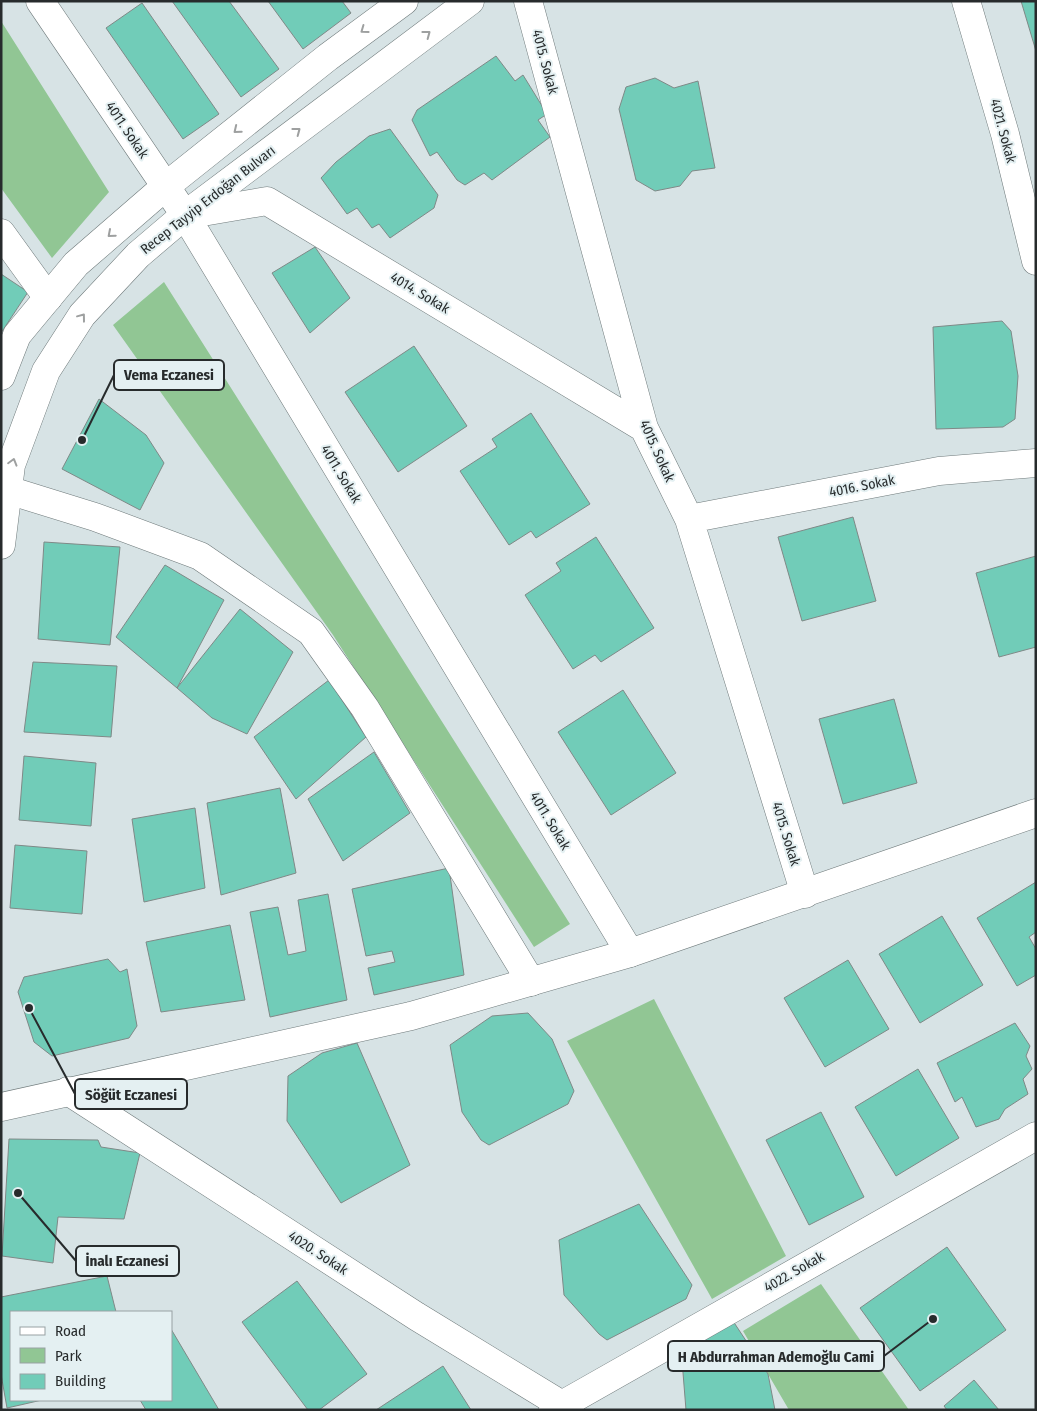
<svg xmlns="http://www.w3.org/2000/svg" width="1037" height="1411" viewBox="0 0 1037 1411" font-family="'Fira Sans Condensed',sans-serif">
  <rect width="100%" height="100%" fill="#d7e3e5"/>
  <path fill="#91c694" d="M1,21L109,192L52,258L1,188Z
    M164,282L570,924L534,947L333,635L113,325Z
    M654,999L786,1256L712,1299L567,1041Z
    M821,1284L909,1410H789L743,1331Z"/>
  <path fill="#71ccb8" stroke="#7f8987" d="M172,1H229L279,69L241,97Z
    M268,1H342L351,13L303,49Z
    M1021,1H1036V51Z
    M142,3L219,114L183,139L106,28Z
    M496,56L515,81L523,75L547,114L538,120L550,137L492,180L484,173L465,185L457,180L437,152L430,156L412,120L417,110Z
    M655,78L674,88L698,81L715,168L692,171L680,186L655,191L636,180L619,109L626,87Z
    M390,129L438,195L434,208L390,238L379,224L372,228L357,208L347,214L321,178L336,162L369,136Z
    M315,247L350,298L310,333L272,273Z
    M1,274L28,292L1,333Z
    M1002,321L1011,331L1018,376L1015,419L1003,427L936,429L933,327Z
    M414,346L467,426L398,472L345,392Z
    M99,399L146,435L164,463L140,510L62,469Z
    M531,413L590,504L536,538L531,531L509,545L460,471L497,447L492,439Z
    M853,517L876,601L802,621L778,537Z
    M596,537L654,628L601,662L595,655L573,669L525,595L561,571L556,563Z
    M44,542L120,547L110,645L38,639Z
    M1036,556V647L999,657L976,573Z
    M165,565L224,600L177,688L116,637Z
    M240,609L293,652L247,734L212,718L177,688Z
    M33,662L117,666L111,737L24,732Z
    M329,680L366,737L296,799L254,737Z
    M623,690L676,773L611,815L558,732Z
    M894,699L917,783L843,804L819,719Z
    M374,752L410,813L343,861L308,799Z
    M24,756L96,763L91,826L19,820Z
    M280,788L296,873L221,895L207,803Z
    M195,808L205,888L144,902L132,819Z
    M15,845L87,851L82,914L10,908Z
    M449,868L464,975L374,995L368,968L395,962L392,951L366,956L352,889Z
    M1036,882V932L1029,937L1036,949V975L1017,986L977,918Z
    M328,894L347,1000L270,1017L250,912L278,907L288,955L306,951L298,900Z
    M942,916L983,985L920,1023L879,954Z
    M230,925L245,1000L161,1012L146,942Z
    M108,959L120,972L127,969L137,1026L129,1038L52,1056L34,1042L18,992L24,977Z
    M848,960L889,1029L825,1067L784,998Z
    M528,1013L552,1039L574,1091L568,1104L489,1145L481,1140L462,1112L450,1045L492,1016Z
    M1015,1023L1030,1046L1026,1056L1032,1069L1023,1079L1028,1094L1005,1109L999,1119L976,1127L962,1097L955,1102L937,1063Z
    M357,1043L410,1165L341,1203L287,1121L288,1076L322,1053Z
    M918,1069L959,1138L896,1176L855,1107Z
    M821,1112L864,1197L809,1225L766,1140Z
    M9,1139L98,1140L101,1147L140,1153L124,1219L58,1217L53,1263L2,1256Z
    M639,1204L692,1285L686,1299L607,1340L599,1334L564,1295L559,1240Z
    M947,1247L1006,1330L920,1391L860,1308Z
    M107,1276L116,1312H11V1400H42L7,1408L1,1374V1297Z
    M297,1281L367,1374L319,1410H308L242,1322Z
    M731,1318L768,1374L775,1410H686L681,1348Z
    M171,1329L219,1410H146L140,1400H171Z
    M443,1366L471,1410H376Z
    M974,1380L999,1410H947L944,1406Z"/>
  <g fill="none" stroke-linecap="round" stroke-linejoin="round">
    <defs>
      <path id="minor" d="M40,1L185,215L630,953
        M528,1L644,428L689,519L805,894
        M966,1L1005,134L1036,261
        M185,215L267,201L644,428
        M1,233L48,298
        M8,490L95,517L200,556L311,632L365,708L531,982
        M689,519L939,471L1036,463
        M68,1091L416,1316L570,1410
        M553,1410L1036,1136"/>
      <path id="major" d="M1,376L17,335L76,264L166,186L328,57L404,1
        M1,545L11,465L46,371L82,315L138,255L185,215L470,1
        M1,1107L411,1016L630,953L1036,813"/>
    </defs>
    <use href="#minor" stroke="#6f7a7b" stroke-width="29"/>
    <use href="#major" stroke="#6f7a7b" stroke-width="29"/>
    <use href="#minor" stroke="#fff" stroke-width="28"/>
    <use href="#major" stroke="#fff" stroke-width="28"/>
  </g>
  <defs><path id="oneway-chevron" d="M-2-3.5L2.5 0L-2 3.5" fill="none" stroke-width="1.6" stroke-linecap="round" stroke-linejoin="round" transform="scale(1.25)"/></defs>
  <g stroke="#9ea0a0">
    <use href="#oneway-chevron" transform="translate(364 30) rotate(144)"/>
    <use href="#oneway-chevron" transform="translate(427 34) rotate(-37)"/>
    <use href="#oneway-chevron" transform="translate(237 130) rotate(141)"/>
    <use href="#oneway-chevron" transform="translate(297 131) rotate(-37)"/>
    <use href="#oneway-chevron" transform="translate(111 234) rotate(139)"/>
    <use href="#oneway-chevron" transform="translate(82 317) rotate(-53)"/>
    <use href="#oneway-chevron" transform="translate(13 462) rotate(-74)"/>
  </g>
  <g text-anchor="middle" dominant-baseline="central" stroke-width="4" stroke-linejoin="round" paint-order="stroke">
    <g font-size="14" fill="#272b2c" stroke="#e4f0f2">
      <text transform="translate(545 62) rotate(75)">4015. Sokak</text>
      <text transform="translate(127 130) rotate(56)">4011. Sokak</text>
      <text transform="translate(1003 131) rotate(75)">4021. Sokak</text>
      <text transform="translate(208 200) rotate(-38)">Recep Tayyip Erdoğan Bulvarı</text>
      <text transform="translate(420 293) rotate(31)">4014. Sokak</text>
      <text transform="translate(657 451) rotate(66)">4015. Sokak</text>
      <text transform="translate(341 474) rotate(59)">4011. Sokak</text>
      <text transform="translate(862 486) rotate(-11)">4016. Sokak</text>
      <text transform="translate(550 821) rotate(59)">4011. Sokak</text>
      <text transform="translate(786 834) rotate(73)">4015. Sokak</text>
      <text transform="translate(318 1253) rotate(33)">4020. Sokak</text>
      <text transform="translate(794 1272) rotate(-30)">4022. Sokak</text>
    </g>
  </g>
  <path fill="none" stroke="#272b2c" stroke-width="2" d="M82 440L114 375M29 1008L75 1094M18 1193L76 1261M933 1319L884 1356"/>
  <g fill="#272b2c" stroke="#e4f0f2" stroke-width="2">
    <circle cx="82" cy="440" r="5"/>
    <circle cx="29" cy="1008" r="5"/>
    <circle cx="18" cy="1193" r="5"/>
    <circle cx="933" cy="1319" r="5"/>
  </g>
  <g fill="#e4f0f2" stroke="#272b2c" stroke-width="2">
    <rect x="114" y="360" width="110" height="30" rx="5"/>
    <rect x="75" y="1079" width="112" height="30" rx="5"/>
    <rect x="76" y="1246" width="103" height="30" rx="5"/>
    <rect x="668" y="1341" width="216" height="30" rx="5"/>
  </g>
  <g font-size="15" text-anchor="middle" font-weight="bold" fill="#272b2c">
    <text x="169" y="380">Vema Eczanesi</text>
    <text x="131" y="1100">Söğüt Eczanesi</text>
    <text x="127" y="1266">İnalı Eczanesi</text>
    <text x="776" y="1362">H Abdurrahman Ademoğlu Cami</text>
  </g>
  <rect width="1037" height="1411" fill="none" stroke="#272b2c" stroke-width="5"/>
  <rect x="10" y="1311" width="162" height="90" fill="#e4f0f2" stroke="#98a1a3"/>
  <rect x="20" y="1327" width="25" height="8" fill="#ffffff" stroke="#98a1a3"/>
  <text x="55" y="1336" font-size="15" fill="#272b2c">Road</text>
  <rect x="20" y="1348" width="25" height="15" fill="#91c694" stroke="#98a1a3"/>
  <text x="55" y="1361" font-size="15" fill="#272b2c">Park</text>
  <rect x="20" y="1374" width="25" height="15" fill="#71ccb8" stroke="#98a1a3"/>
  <text x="55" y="1386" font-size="15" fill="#272b2c">Building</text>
</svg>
